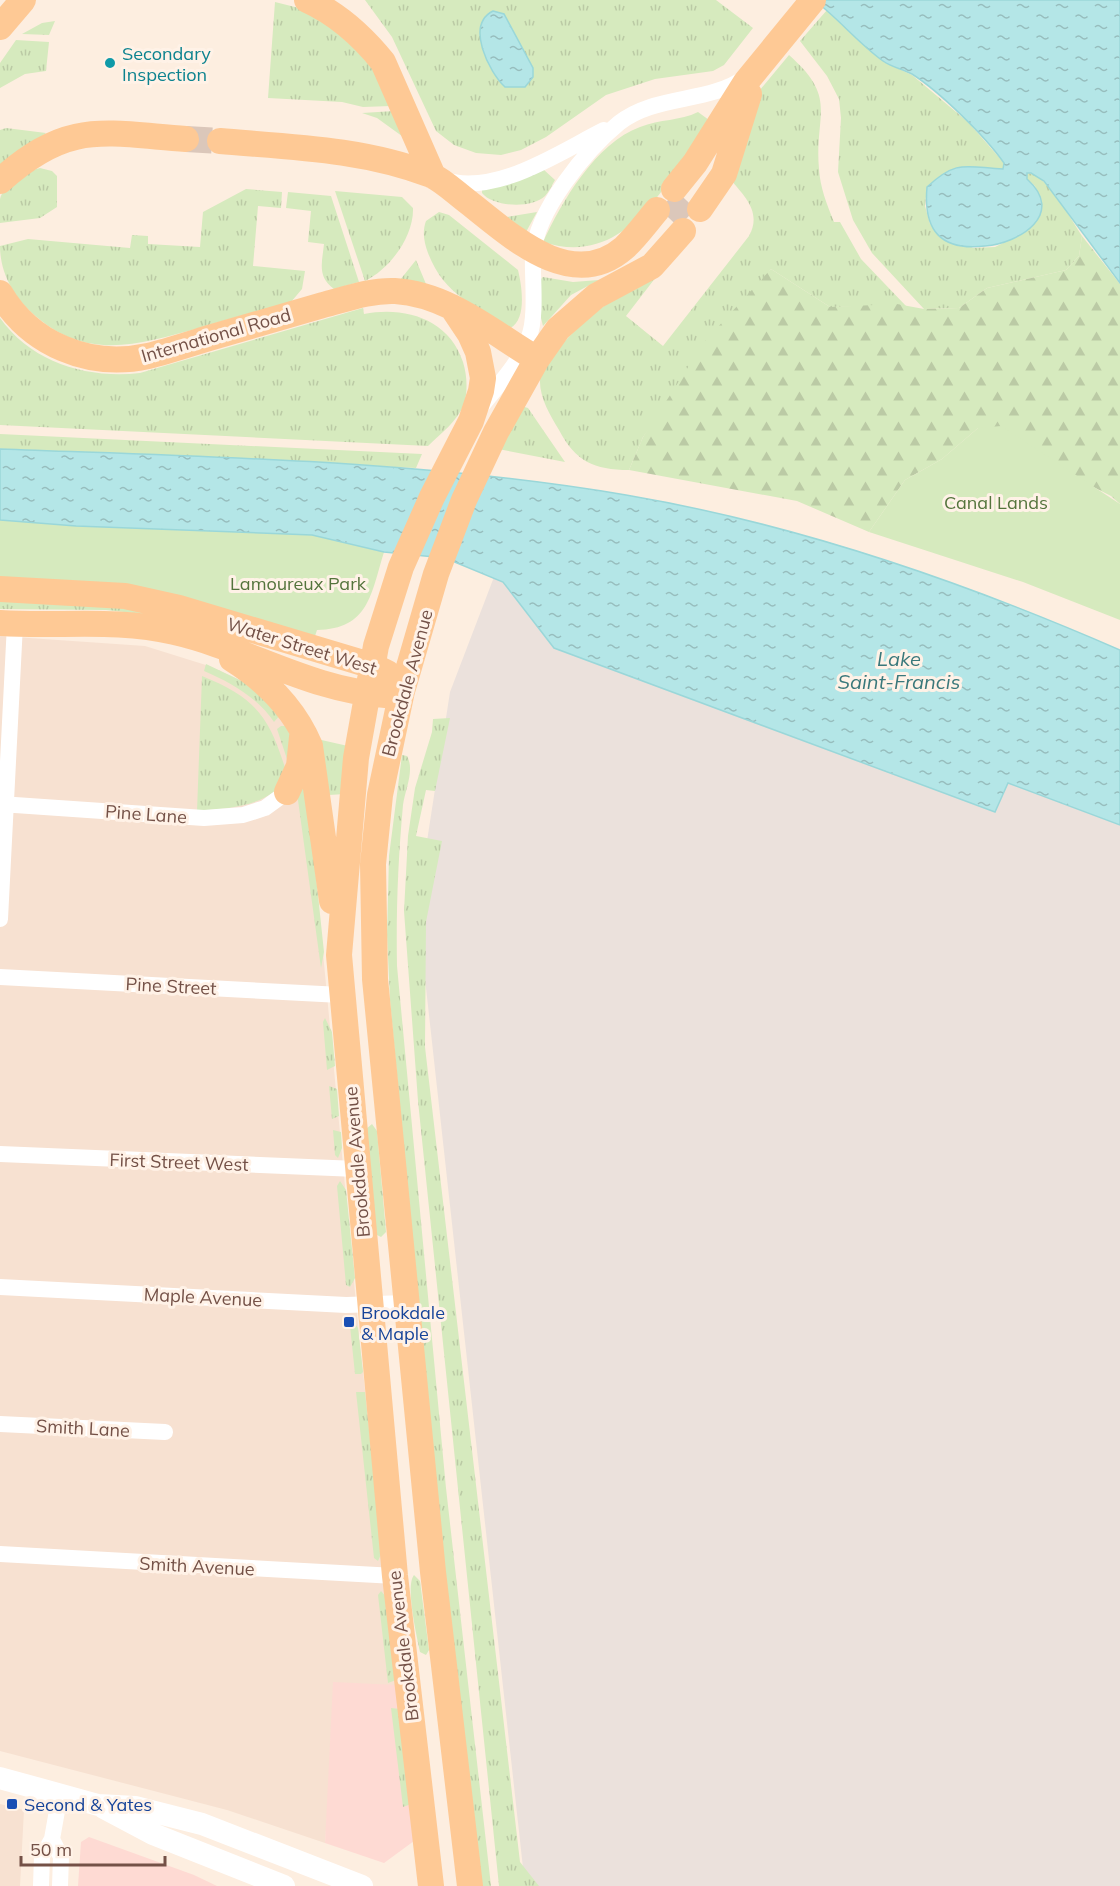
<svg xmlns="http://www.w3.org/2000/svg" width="1120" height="1886" viewBox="0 0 1120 1886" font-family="Mulish,sans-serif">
  <defs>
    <pattern id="grass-tufts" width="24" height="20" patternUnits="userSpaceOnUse" patternTransform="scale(1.5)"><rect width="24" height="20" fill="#d6eabe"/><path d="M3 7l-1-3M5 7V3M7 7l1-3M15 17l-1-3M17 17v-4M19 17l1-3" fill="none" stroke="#bbcaa5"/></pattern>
    <pattern id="forest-firs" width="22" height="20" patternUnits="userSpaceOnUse" patternTransform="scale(1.5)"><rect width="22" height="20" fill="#d6eabe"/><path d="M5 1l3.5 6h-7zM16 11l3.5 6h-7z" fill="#bbcaa5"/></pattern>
    <pattern id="water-ripples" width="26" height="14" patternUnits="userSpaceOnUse" patternTransform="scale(1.5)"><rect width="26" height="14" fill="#b4e6e7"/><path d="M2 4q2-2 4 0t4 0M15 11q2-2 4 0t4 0" fill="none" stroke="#97bdbd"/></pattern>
  </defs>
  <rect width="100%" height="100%" fill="#fdeee0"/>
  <path fill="#f7e1d1" d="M0,636L145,646L209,666L251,685L289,728L317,889L359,1335L397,1685L329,1790L325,1843L227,1810L0,1751Z
    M0,1804L24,1810L20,1886H0Z"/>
  <path fill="#fedad3" d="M333,1682L397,1685L414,1841L384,1863L325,1843Z
    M89,1837L194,1875L217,1886H78L81,1842Z"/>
  <path fill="#ebe1dc" d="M494,577L503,582L554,648L995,812L1008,783L1120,825V1886H525L417,906L450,692Z"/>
  <path fill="url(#grass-tufts)" d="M365,0H716L753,28L724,65L713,71L655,79L606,95L546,137L521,150L501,155L476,153L454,145L436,131L392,37Z
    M275,2L303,9L324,19L375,68L391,106L363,107L342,102L268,98Z
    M827,10L884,62L912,75L968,122L1004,163L1003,169L983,168L927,187L925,206L930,224L973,248L995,247L1027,231L1041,210L1035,186L1027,179V173C1046,172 1072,221 1082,236L1079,256L1066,270L987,288L959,308L924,309L872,253L853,220L838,172L841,118L839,99L827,76L800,41Z
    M55,21L49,35L22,34L42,23Z
    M16,40L49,42L46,71L25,74L0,88V63Z
    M789,55C839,99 814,114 819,169C820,187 827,205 834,222H840L861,259L906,306L830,307L771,269L643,437L629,470C594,470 575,461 559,430C550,415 539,397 540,379C541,372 547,366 551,360C579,317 620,295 663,268L626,316L663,346L749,236C762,212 745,197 731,180L759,91Z
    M394,111L406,139L377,118L362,113Z
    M698,112L709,120C669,179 628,270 543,242C562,201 596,143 640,127C660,119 680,121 698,112Z
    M6,128L46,133L0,168V130Z
    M40,168L52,171L57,176V207L40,218L0,223C0,216 0,207 0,199C3,185 27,171 40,168Z
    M543,169L555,180C552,185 549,192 545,196C532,209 493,207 482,193V190Z
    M246,189L282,192L281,208L258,206L253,266L305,271L302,289L291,302C261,310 230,319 199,328C137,345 86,362 32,313C13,296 0,272 0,246L28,239L130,248L132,235L148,236V244L200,247L203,212Z
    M335,191L402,197L413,208C414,236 390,269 365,281Z
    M288,192L331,196L359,282L334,289C317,277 322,263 324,244L308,242L311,211L286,208Z
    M439,212L449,215L518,270C522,286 527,320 510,328C474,305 444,295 428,253C424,242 422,232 426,221Z
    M537,212L526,232L507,217Z
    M416,260L426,284L400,280Z
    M543,277L573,282L599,280L571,295L543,326L541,318V279Z
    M363,308L364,314C405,306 449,319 463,362C467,375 468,391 464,404C457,422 441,433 428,446L0,425V318C32,363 88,379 140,373Z
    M521,406L528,408L565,462L498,449Z
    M0,434L422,454L416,468L0,449Z
    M0,600L105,606L151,612V615L106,610L0,609Z
    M206,664L248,684L281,714L274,722C258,698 230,682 204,671Z
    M202,676C261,700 270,720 288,777C268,807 230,808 197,811Z
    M450,718L435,791L426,790L416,836L442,841L426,922L425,1047L520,1862L539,1886H499L418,1101L404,911L408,836L415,788L432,732L433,719Z
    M281,726H288L293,741L291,771L277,729Z
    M317,739L348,746L345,794L329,795Z
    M402,755L407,756C415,770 405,790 403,805C398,860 396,911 397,966L446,1488L491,1886H483L480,1879L436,1495L390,1000L387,935L389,856Z
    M306,782L324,952L321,968L297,793Z
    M325,1018L332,1032L335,1066L327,1070L323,1022Z
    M329,1086L337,1089L339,1116L332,1119Z
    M372,1124L377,1131L386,1232L381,1237L375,1234L366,1129Z
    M333,1130L341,1132L342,1148L338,1158L335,1155Z
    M340,1181L346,1190L355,1278L350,1287L346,1285L337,1186Z
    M353,1321L358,1328L363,1372L361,1374H355L350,1326Z
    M356,1392H365L382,1552L378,1561L374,1558Z
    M414,1575L420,1581L429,1650L426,1655L420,1652C417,1637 405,1586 414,1575Z
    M381,1591L387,1598L396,1680L388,1683L378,1595Z
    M391,1708L400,1709L411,1804L403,1807Z"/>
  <path fill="url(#forest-firs)" d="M1082,236L1120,284V504L1111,496L978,428L942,459L905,480L869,532L797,501L629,470L643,437L705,341L771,269L830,307L897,304L924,309L959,308L987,288L1066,270L1079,256Z"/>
  <path fill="#d6eabe" d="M1001,426L1120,504V620L1023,582L869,532L905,480L942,459L978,428Z
    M0,520L76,526L312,535L384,552C371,594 369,629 317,630L314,639L0,578Z"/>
  <path fill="url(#water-ripples)" stroke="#9ad7d9" stroke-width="1.5" d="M814,0H1120V283L1044,181L1031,173H1027V179C1066,214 1020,243 985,246C941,251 923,231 927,187C957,159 966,167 1003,169L1004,163C985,136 940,92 912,74C903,69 891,67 883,61C858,43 839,19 814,0Z
    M493,11L504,14L533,68V77L525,87H505C489,72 465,25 493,11Z
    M0,449C209,457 419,460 626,495C797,524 962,581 1120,650V825L1008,783L995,812L554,648L503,582L445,558L384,552L312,535L76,526L0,520Z"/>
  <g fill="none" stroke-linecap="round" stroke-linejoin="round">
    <path stroke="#dbc7ba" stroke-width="26" stroke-dasharray="26 13" stroke-linecap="butt" d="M186,139L220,141
      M669,218L686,200"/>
    <path stroke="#fff" stroke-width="16" d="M444,180C497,196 558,153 604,130
      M480,408C497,386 519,364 529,337C537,315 532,278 533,255C536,211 586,150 619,123C656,94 708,104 746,77
      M0,804L204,818L243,815L265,808L287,792
      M0,919L15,624
      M0,977L341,995
      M0,1154L357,1169
      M0,1287L346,1305L406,1303
      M0,1424L165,1432
      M0,1554L395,1576
      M52,1839L61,1857L60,1886
      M41,1886L42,1856L52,1839L60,1794"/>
    <path stroke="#fff" stroke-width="22" d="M0,1778L98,1805L135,1807L202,1824L362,1886
      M104,1808L153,1834L284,1886"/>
    <path stroke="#fec995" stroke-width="26" d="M307,0C338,14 362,36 383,62L433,176
      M0,27L23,0
      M220,141C291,147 364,149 431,175C444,181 457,194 468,202C509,234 571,294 624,248C636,237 646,223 657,210
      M0,181C68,120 102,133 186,139
      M674,189L695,163L746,82L813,0
      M700,209L724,174L749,94
      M0,293C30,344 89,369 148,356C169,351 189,344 209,338C247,327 285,316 323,305C346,299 370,290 395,291C448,294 493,333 537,359
      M0,589L125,596L179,608L373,666L387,673
      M0,623C58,627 117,618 174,632C245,648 312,691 385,695
      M232,659C267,681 294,708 310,746L332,901
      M287,792L299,766L302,737
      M431,1886L395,1576L339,955L356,758L376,646L401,567L432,497L471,421L481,391L483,378L478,352L470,334L452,307
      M470,1886L433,1572L375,979L373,864L380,795L402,691L436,574L464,500L496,432L537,359L558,329L596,296L652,266L683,231"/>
  </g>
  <circle fill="#0f9aa8" stroke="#fff2e7" stroke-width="2" cx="110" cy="63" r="6"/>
  <g fill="#1a4fb4" stroke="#fff2e7" stroke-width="2">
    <rect x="343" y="1316" width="12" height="12" rx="3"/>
    <rect x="6" y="1798" width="12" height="12" rx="3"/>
  </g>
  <g text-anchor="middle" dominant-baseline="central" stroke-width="6" stroke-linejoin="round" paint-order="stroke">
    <g font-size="18" fill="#0d838f" stroke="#fff2e7" text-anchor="start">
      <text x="122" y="53">Secondary<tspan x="122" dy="21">Inspection</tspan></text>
    </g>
    <g font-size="18" fill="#745147" stroke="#fff2e7">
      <text transform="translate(216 335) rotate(-16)">International Road</text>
      <text transform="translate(302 646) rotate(17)">Water Street West</text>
      <text transform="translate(407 683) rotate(-75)">Brookdale Avenue</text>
      <text transform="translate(146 814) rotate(4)">Pine Lane</text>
      <text transform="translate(171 986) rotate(3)">Pine Street</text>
      <text transform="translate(179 1162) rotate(2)">First Street West</text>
      <text transform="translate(357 1162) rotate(-95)">Brookdale Avenue</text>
      <text transform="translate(203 1297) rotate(3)">Maple Avenue</text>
      <text transform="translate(83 1428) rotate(3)">Smith Lane</text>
      <text transform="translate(197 1566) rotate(3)">Smith Avenue</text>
      <text transform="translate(403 1646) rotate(-97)">Brookdale Avenue</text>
    </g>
    <g font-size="18" fill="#54743c" stroke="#fff2e7">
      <text x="996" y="502">Canal Lands</text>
      <text x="298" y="583">Lamoureux Park</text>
    </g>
    <g font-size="18" fill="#164399" stroke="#fff2e7" text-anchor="start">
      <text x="361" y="1312">Brookdale<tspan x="361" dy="21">&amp; Maple</tspan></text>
      <text x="24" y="1804">Second &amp; Yates</text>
    </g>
    <g font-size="20" font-style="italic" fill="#3a787b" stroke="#fff2e7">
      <text x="899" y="658">Lake<tspan x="899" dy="23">Saint-Francis</tspan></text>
    </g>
  </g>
  <path d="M21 1856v9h144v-9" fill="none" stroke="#745147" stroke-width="3"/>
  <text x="30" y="1856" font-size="18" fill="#745147" stroke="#fff2e7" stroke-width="4.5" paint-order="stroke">50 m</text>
</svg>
